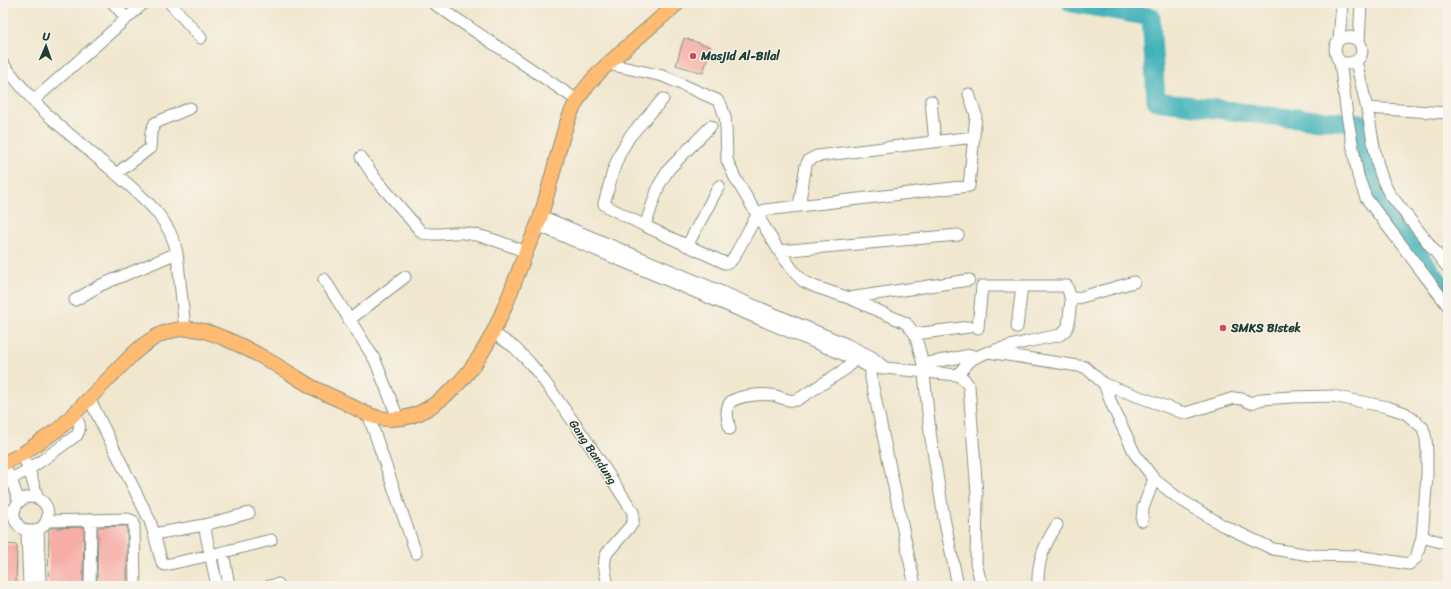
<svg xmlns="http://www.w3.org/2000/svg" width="1451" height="589" viewBox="0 0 1451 589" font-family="Sriracha,sans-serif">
  <rect width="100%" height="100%" fill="#f7f3e8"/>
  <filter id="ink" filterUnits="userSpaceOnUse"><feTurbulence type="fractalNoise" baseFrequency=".025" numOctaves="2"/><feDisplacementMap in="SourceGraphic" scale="8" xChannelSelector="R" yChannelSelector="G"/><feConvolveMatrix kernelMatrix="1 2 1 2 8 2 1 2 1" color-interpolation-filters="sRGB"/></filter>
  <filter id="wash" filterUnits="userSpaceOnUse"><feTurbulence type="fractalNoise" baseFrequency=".012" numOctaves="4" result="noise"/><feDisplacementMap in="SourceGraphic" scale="16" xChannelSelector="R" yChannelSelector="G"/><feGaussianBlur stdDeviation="0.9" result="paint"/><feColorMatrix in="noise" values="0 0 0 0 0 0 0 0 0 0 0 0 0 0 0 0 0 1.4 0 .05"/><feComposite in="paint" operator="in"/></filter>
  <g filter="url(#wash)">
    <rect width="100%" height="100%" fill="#f1e7cf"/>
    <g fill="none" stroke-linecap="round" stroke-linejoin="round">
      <path stroke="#42b2ba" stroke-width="19" d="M1071,3L1151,17L1156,101L1270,116L1360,123L1373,193L1448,294"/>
    </g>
    <g id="blocks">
      <path fill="#f6ada6" d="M684,38L711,47L703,73L676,65Z
        M127,526V586H97L98,527Z
        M84,527L83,586H48L49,528Z
        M3,544L17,545L16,586H3Z"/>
    </g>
  </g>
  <g filter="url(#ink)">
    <use href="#blocks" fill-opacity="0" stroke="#889282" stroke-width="1"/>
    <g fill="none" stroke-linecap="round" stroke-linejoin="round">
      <defs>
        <path id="minor" d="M113,3L126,18
          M170,3L201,38
          M433,3L577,100
          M1339,40L1342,3
          M1359,41C1342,29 1327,46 1340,62C1356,66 1367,57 1359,41L1361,3
          M1340,62L1347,115L1358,176L1366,198L1448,306
          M1356,62C1361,81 1365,100 1369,119C1374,145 1376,170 1389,193L1448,268
          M3,64C18,82 32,101 50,117C71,136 93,154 115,173C140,195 170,217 177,253L185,329
          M608,64L663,76L717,100L721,105L725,117L726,127L727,160L735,178L779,251L795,273L803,281L816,287L849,298L906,323L915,334L923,364L930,432L944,518L958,586
          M663,99L630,136L620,153L613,171L604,204L608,207L645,226L725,263L730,262L734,257L757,215L765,210L969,186L976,115L969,94
          M33,101L144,3
          M931,101L935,142
          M1367,108L1448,113
          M361,157L375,178L422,233C436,236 449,232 463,233C484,235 506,244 526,252
          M116,174L150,148L151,132L155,123L190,108
          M799,206L806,165L809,160L817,156L974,137
          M541,216L846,344L872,357L885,368
          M537,225L854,359L871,368H885L957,375L964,379L969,386L977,494L976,563L980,579L985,586
          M645,226L659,185L669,169L711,126
          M687,246L719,186
          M779,251L958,235
          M324,279L375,360L398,418
          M849,298L969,280
          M75,300L101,285L177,253
          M1071,300L1134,282
          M349,320L405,277
          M1017,327L1022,286
          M978,328L982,286H1067L1071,300L1068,326L1065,331L1060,335L1026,342L995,350
          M493,333L514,347L529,362L539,374L583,435L633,512V523L607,553C602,563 606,575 608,586
          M915,334L969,327
          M923,364L971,355
          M871,368V378L915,586
          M957,375L972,359L988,352L1085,367L1104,384L1112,405L1135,454L1154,479L1178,498L1222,525L1273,549L1310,555L1357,556L1409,564L1416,558L1422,537L1448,544
          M1104,384L1181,412L1186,413L1234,398L1242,399L1251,403L1262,399L1292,397L1333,396L1387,407L1405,413L1415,421L1423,428L1426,439L1427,452V475L1422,537
          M89,398L150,521L154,534L204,525L217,586
          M368,414L416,553
          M730,429C728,421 725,411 729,404C734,395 766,393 776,396C783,398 789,402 797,400L847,368L854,359
          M22,454L29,469L38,499
          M3,465L11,479L19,502
          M3,482C30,472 54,451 77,435C82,426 79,423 74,415
          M14 514a17 17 0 1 1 34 0a17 17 0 1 1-34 0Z
          M3,513L14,510
          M47,521L128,519L133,521L134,525L135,586
          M1142,521L1143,508L1154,479
          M204,525L249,513
          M38,530L40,586
          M27,531L29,586
          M154,534L162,563L165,565L211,555L271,540
          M223,552L229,586
          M90,586L91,519
          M269,586L278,584
          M1038,586C1037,562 1044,545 1057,525"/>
        <path id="major" d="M3,464L22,454L60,428L133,354C145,343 158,333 175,330C192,326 211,332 226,339C257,352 284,370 312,387C322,392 332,397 342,401C353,407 366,415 379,418C397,421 415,417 430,407C483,374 503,312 524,257C529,242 538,228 542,212C548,191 554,170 559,149C564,133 567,117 576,103C588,80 609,63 628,46C645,32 661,17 678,3"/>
      </defs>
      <use href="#minor" stroke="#889282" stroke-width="13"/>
      <use href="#major" stroke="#889282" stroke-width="16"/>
      <use href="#minor" stroke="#fff" stroke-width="11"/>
      <use href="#major" stroke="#febb71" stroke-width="14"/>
    </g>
  </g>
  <g fill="#d1495b" stroke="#f7f3e8" stroke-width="1.5">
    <circle cx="693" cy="56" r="4"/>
    <circle cx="1223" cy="328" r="4"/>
  </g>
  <g text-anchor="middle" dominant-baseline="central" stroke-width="3" stroke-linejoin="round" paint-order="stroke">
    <g font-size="12" font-weight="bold" fill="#1f3d34" stroke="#f7f3e8" text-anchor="start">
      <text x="701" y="56">Masjid Al-Bilal</text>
      <text x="1231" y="328">SMKS Bistek</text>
    </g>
    <g font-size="12" fill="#1f3d34" stroke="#f7f3e8">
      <text transform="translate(593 452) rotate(56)">Gang Bandung</text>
    </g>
  </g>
  <rect width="1451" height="589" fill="none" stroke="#f7f3e8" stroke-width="16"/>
  <g transform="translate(46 46) rotate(2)" stroke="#f7f3e8" stroke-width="3" paint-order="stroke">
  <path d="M0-3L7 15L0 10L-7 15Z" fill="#1f3d34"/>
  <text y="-6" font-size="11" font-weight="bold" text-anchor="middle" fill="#1f3d34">U</text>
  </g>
</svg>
